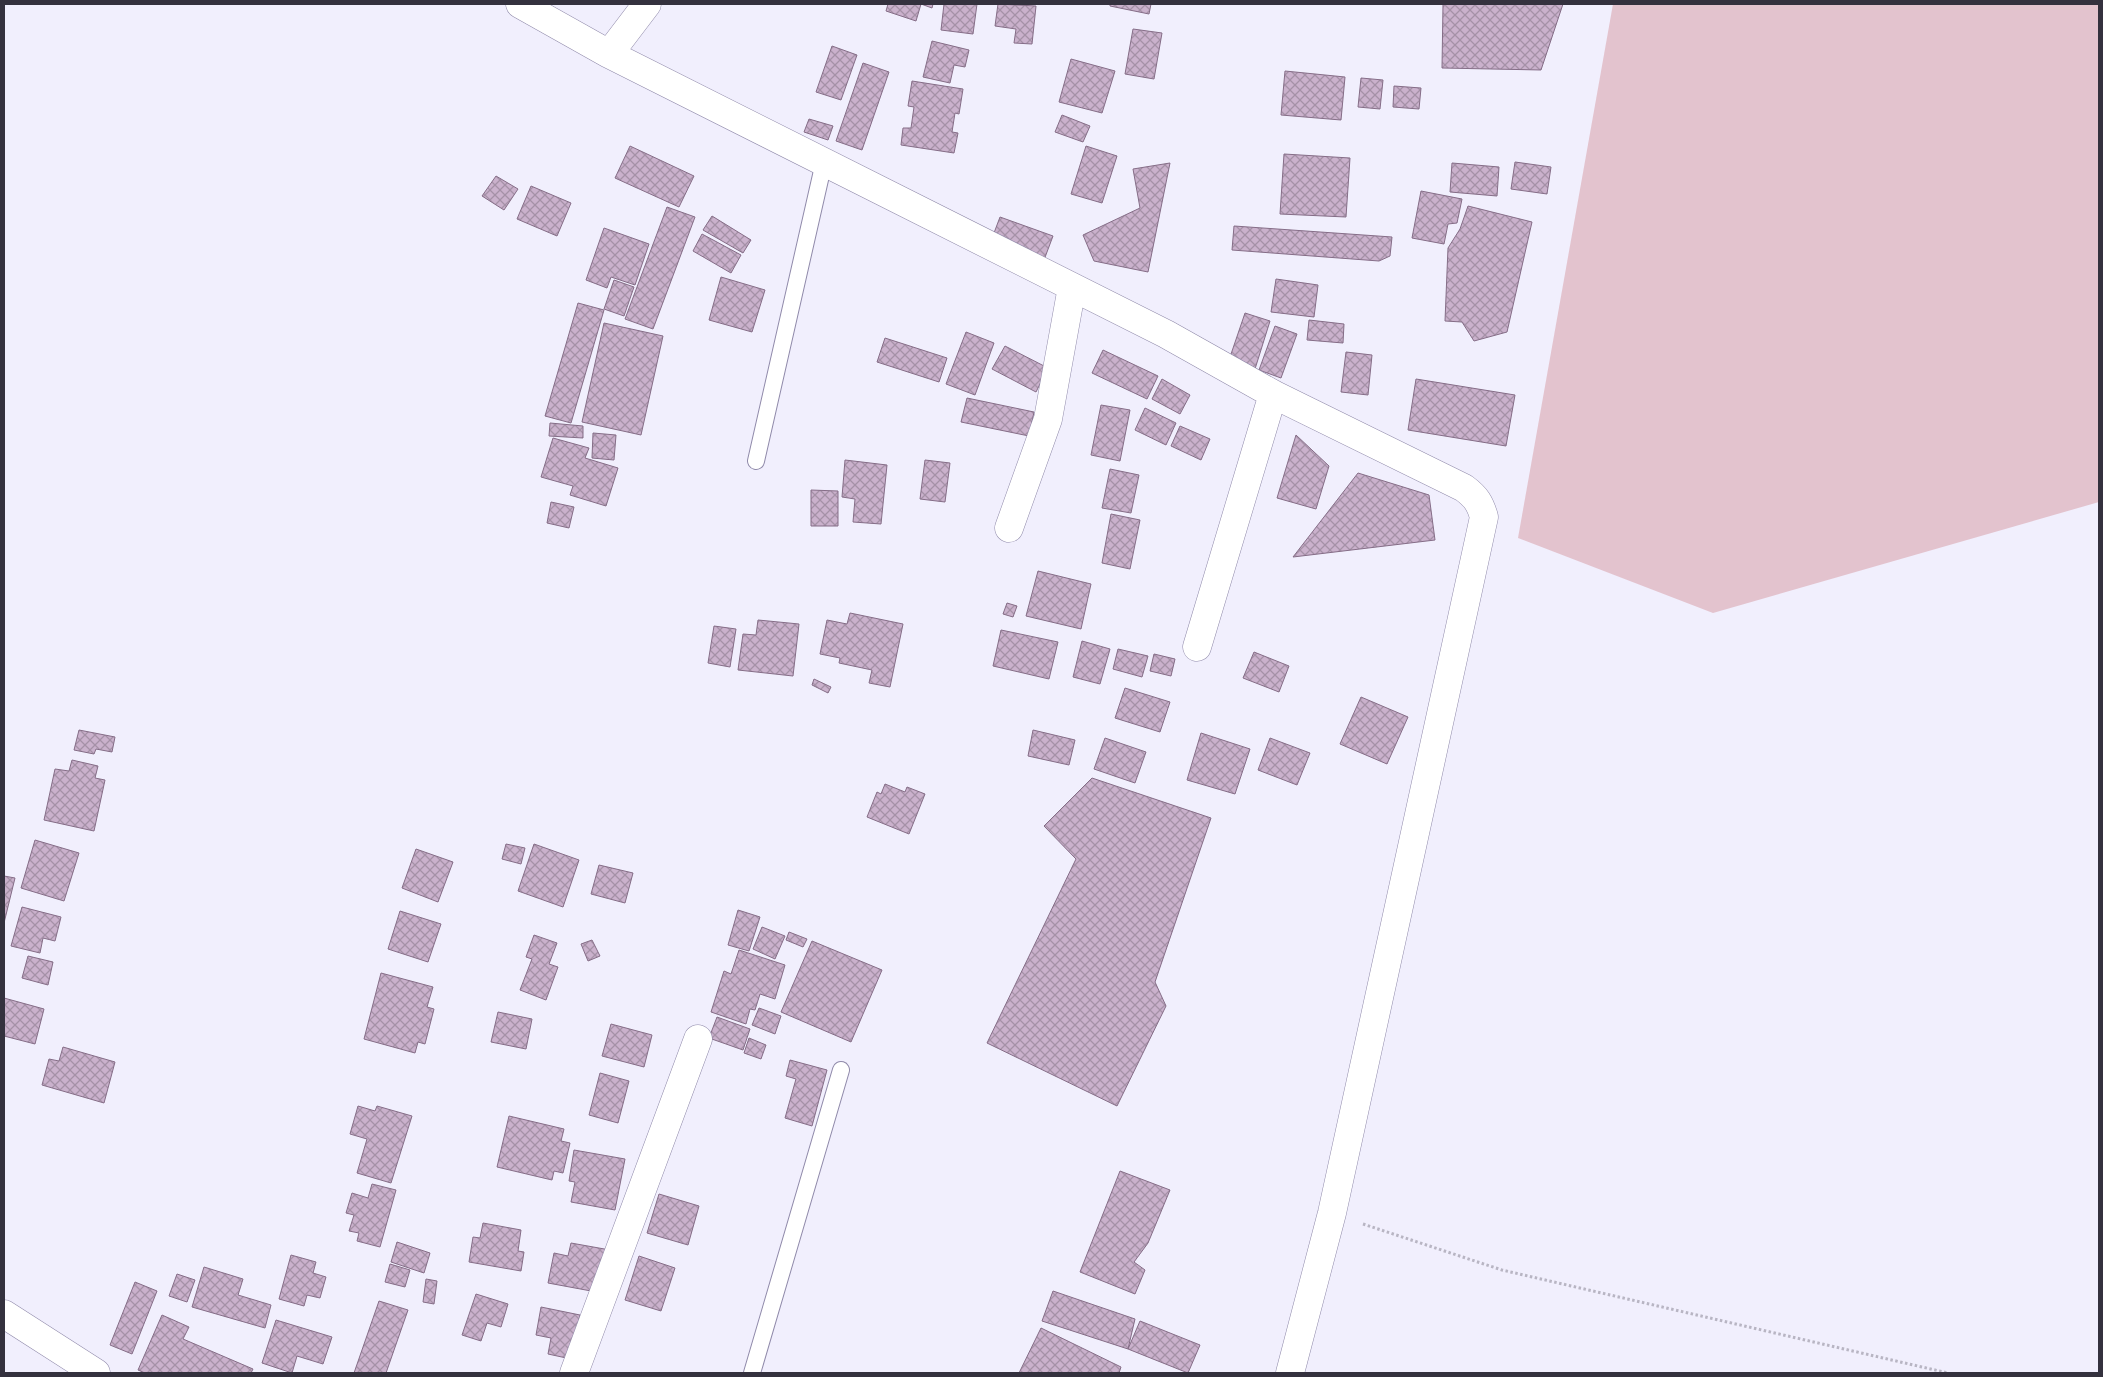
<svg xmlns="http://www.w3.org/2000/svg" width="2103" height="1377" viewBox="0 0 2103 1377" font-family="'Source Sans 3',sans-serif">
  <defs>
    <pattern id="building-cross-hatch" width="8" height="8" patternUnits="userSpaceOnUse" patternTransform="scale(1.25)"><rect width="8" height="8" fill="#cab1cc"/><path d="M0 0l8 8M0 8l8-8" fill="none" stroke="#a591a7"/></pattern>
  </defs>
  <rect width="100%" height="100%" fill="#f1effd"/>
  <path fill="#e3c3ce" d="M1613,4H2099V502L1713,613L1518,538Z"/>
  <path fill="url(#building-cross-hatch)" stroke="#856d87" d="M888,4H933L932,8L921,4L916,21L886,11Z
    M944,4H977L973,34L941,30Z
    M998,4L1036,6L1032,44L1014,43L1016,29L995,26Z
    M1110,4H1151L1149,14L1110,6Z
    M1443,4H1563L1541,70L1442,68Z
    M1133,29L1162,33L1154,79L1125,74Z
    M932,41L969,50L965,67L954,65L950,83L923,77Z
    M832,46L857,55L841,100L816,92Z
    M1071,59L1115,71L1102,113L1059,102Z
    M863,63L889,72L862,150L836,141Z
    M1285,71L1345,77L1341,120L1281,115Z
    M1361,78L1383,80L1380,109L1358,107Z
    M912,81L963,89L959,114L955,113L952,132L958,133L954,153L901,145L903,128H911L914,107L908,106Z
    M1394,86L1421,88L1419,109L1393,107Z
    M1062,115L1090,126L1083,142L1055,132Z
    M809,119L833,126L828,140L804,132Z
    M630,146L694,176L679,207L615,178Z
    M1086,146L1117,156L1102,203L1071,194Z
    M1284,154L1350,158L1346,217L1280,214Z
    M1515,162L1551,167L1547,194L1511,189Z
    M1170,163L1148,272L1094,261L1083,235L1140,208L1133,169Z
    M1452,163L1499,167L1497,196L1450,192Z
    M496,176L518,189L504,210L482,196Z
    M531,186L571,203L557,236L517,219Z
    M1421,191L1462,199L1457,223L1448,224L1444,244L1412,238Z
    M1468,206L1532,222L1507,332L1474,341L1462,322L1445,321L1448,248L1460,229Z
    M667,207L695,217L653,329L625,319Z
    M712,216L751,240L743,253L703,230Z
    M1000,217L1053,236L1044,260L991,241Z
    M1234,226L1392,237L1390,256L1379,261L1232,250Z
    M604,228L649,244L635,285L611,277L607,288L586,280Z
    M702,234L741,255L731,273L693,251Z
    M721,277L765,290L752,332L709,320Z
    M1276,279L1318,285L1314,317L1271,312Z
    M614,280L634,287L624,316L604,309Z
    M578,303L604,310L571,423L545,416Z
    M1245,313L1270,321L1255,369L1229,360Z
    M1309,320L1344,324L1343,343L1307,340Z
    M604,323L663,336L641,435L582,422Z
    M1275,326L1297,334L1281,378L1259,370Z
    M966,332L994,343L975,395L946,384Z
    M885,338L947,358L939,382L877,362Z
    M1005,346L1048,368L1036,392L992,369Z
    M1103,350L1158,376L1147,399L1092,373Z
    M1346,352L1372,355L1368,395L1341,392Z
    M1162,379L1190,395L1180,414L1152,399Z
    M1416,379L1515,395L1506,446L1408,430Z
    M967,398L1034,412L1029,436L961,422Z
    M1101,405L1130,410L1120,461L1091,455Z
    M1145,408L1176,423L1166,445L1135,430Z
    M550,423L583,426V438L549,436Z
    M1180,426L1210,439L1201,460L1171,446Z
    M593,433L616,435L614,460L592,458Z
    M1296,435L1329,466L1316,509L1277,498Z
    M553,438L589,448L585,458L618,468L606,506L570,495L573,486L541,477Z
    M845,460L887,465L881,524L853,522L855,499L842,497Z
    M925,460L950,463L945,502L920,499Z
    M1110,469L1139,475L1131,513L1102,508Z
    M1358,473L1429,495L1435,540L1293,557Z
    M811,490L838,491V526H811Z
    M551,502L574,507L569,528L547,523Z
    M1111,514L1140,520L1130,569L1102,563Z
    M1038,571L1091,584L1081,629L1026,616Z
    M1007,603L1017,606L1013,617L1003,614Z
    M850,613L903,624L890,687L869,683L872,670L839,663L840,658L820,654L827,620L847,624Z
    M758,620L799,624L793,676L738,670L743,634L756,635Z
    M714,626L736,629L730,667L708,663Z
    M1001,630L1058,642L1049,679L993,666Z
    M1082,641L1110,649L1100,684L1073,677Z
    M1118,649L1148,656L1142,677L1113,669Z
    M1254,652L1289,666L1279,692L1243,678Z
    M1154,654L1175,659L1171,676L1150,671Z
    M814,679L831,687L828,693L812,685Z
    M1125,688L1170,702L1160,732L1115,718Z
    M1361,697L1408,717L1387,764L1340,744Z
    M79,730L115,737L112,752L96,749L94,754L74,750Z
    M1033,730L1075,740L1069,765L1028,756Z
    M1201,733L1250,749L1235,794L1187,780Z
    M1105,738L1146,752L1135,783L1094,769Z
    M1270,738L1310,753L1297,785L1258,770Z
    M72,760L98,766L95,778L105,780L94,831L44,820L55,769L69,771Z
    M1092,778L1211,818L1155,982L1166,1006L1117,1106L987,1043L1076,859L1044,826Z
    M885,784L905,792L907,787L925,794L909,834L867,817L877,792L881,794Z
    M35,840L79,853L64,901L21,888Z
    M506,844L525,848L521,864L502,859Z
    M534,844L579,860L563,907L518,891Z
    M416,849L453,862L438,902L402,888Z
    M599,865L633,873L625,903L591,894Z
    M4,876L15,878L4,923Z
    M22,907L61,917L55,941L43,938L40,953L11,946Z
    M738,910L760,917L749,951L728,945Z
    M400,911L441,924L428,962L388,949Z
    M762,927L785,936L775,959L753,949Z
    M789,932L807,939L803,947L786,940Z
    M534,935L557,943L549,964L558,967L546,1000L520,990L532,959L526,957Z
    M592,940L600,956L588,961L581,944Z
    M812,941L882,970L851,1042L781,1012Z
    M739,950L785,965L775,999L760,994L755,1010L750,1009L746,1024L711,1012L724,971L731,974Z
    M28,956L53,962L48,985L22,978Z
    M381,973L433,987L427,1007L434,1009L425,1044L418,1042L415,1053L364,1039Z
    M4,998L44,1009L35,1044L4,1036Z
    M759,1008L781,1016L775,1034L752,1025Z
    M498,1012L532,1019L526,1049L491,1042Z
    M717,1017L750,1029L743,1050L709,1038Z
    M611,1024L652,1035L644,1067L602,1056Z
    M749,1038L766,1045L761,1059L744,1053Z
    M63,1047L115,1062L104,1103L42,1085L49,1059L59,1061Z
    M790,1060L827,1070L812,1126L785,1118L796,1079L786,1076Z
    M600,1073L629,1081L618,1123L589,1115Z
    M358,1106L375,1111L377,1106L412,1116L391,1183L357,1173L367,1139L350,1134Z
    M509,1116L564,1129L561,1141L570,1143L563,1173L554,1171L552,1180L497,1167Z
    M574,1150L625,1159L615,1210L571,1202L575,1182L569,1181Z
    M1120,1171L1170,1190L1148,1243L1134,1262L1145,1270L1135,1294L1080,1272Z
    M372,1184L396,1190L380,1247L357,1241L359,1233L349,1231L354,1215L346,1213L352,1193L368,1198Z
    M659,1194L699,1206L688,1245L647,1233Z
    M483,1223L521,1230L518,1251L524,1252L521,1271L469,1262L473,1237L480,1238Z
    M397,1242L430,1253L424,1273L391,1262Z
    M571,1243L610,1250L602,1293L548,1283L554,1253L568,1256Z
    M291,1255L316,1262L313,1273L326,1277L320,1298L307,1295L304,1306L279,1299Z
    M639,1256L675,1268L661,1311L625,1300Z
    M390,1264L410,1270L405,1287L385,1282Z
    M204,1267L243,1279L238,1295L271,1305L265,1328L192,1307Z
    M177,1274L195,1280L187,1302L169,1296Z
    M426,1279L437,1281L434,1304L423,1302Z
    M135,1282L157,1291L132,1354L110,1345Z
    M1053,1291L1135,1319L1128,1349L1042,1321Z
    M476,1294L508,1304L501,1327L487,1323L481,1341L462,1335Z
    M379,1301L408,1310L386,1373H354Z
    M541,1307L580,1315L571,1359L548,1354L551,1338L536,1335Z
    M162,1315L189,1327L183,1339L253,1369L251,1373H145L138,1370Z
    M276,1320L332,1337L323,1364L297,1356L292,1373L262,1363Z
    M1140,1321L1200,1345L1188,1373L1128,1349Z
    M1041,1328L1121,1367L1119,1373H1019Z"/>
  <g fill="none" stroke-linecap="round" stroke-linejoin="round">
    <defs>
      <path id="lane" d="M756,461L824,162
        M752,1373L841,1070"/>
      <path id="street" d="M520,4L609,54L1166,334L1273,394L1464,488C1476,497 1480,503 1484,517L1332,1213L1290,1373
        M609,54L647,4
        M1009,528L1048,419L1072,287
        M1197,647L1273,394
        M4,1314L96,1373
        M574,1373L698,1039"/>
    </defs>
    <use href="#lane" stroke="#908aaa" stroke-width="18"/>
    <use href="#street" stroke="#908aaa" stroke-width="29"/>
    <path stroke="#b8b5c3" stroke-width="3" stroke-dasharray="2.5 2.5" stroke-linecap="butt" d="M1363,1224L1502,1270L1948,1373"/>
    <use href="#lane" stroke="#fff" stroke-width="16"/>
    <use href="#street" stroke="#fff" stroke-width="28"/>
  </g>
  <rect width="2103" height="1377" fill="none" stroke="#34313e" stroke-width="10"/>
</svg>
